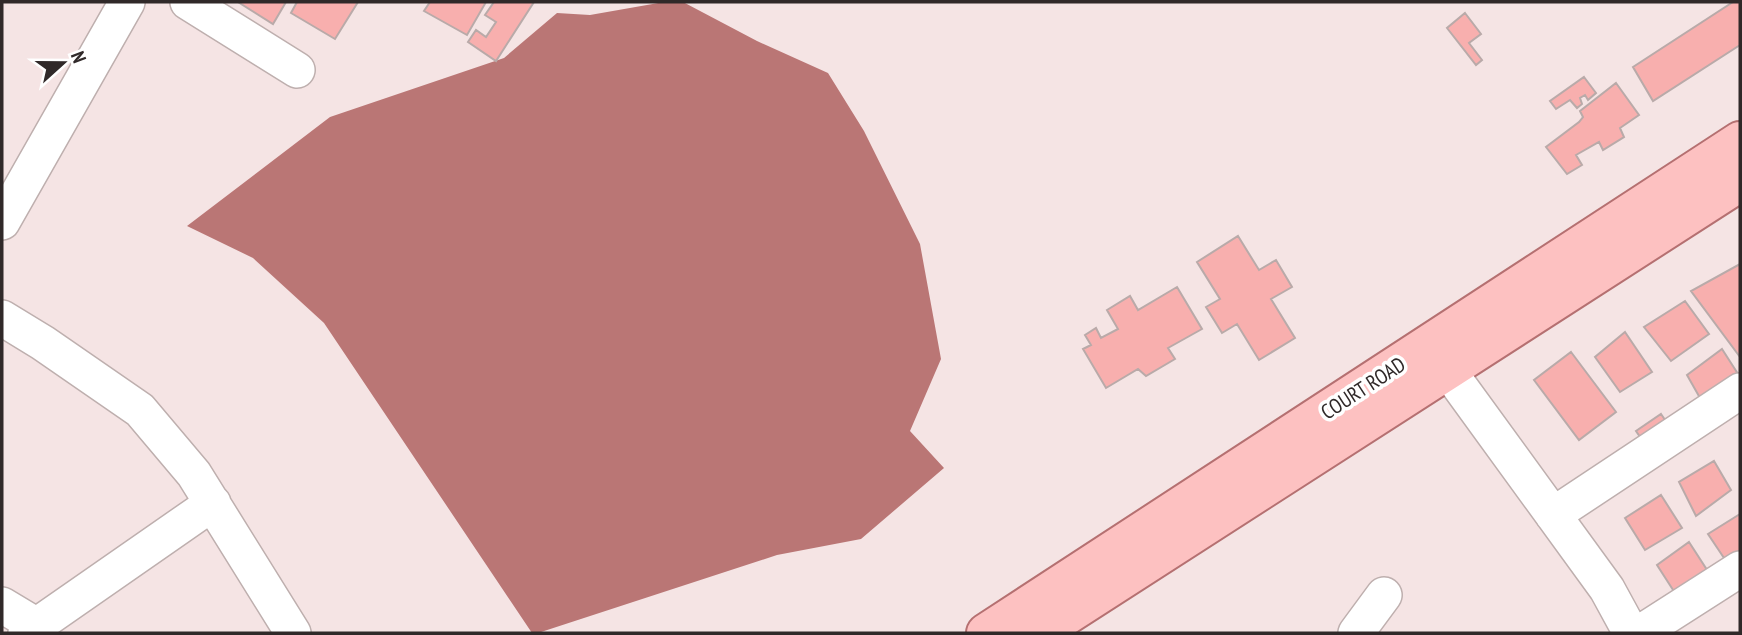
<svg xmlns="http://www.w3.org/2000/svg" width="1742" height="635" viewBox="0 0 1742 635" font-family="'PT Sans Narrow',sans-serif">
  <rect width="100%" height="100%" fill="#f5e4e4"/>
  <path fill="#ba7675" d="M664,2H683L757,41L828,73L864,131L920,244L941,359L910,431L944,468L861,539L777,555L538,633H532L324,323L253,258L187,226L330,117L504,58L557,13L590,15Z"/>
  <path fill="#f8afae" stroke="#b9aaa9" stroke-width="2" d="M238,2H286L273,24Z
    M297,2H358L335,39L291,13Z
    M430,2H486L467,35L424,11Z
    M494,2H534L496,61L468,42L476,30L486,37L496,22L485,15Z
    M1733,2H1740V45L1653,101L1633,67Z
    M1465,13L1481,34L1469,43L1482,60L1476,65L1447,28Z
    M1584,77L1596,93L1588,100L1585,95L1580,98L1582,104L1577,108L1570,100L1556,109L1550,101Z
    M1616,83L1639,115L1620,128L1624,137L1603,150L1599,142L1576,155L1582,165L1567,174L1546,147L1579,122L1583,117L1580,111Z
    M1238,236L1259,270L1276,260L1292,287L1271,299L1295,338L1259,360L1237,324L1222,333L1206,307L1220,299L1197,262Z
    M1740,264V357L1691,291Z
    M1177,287L1202,329L1168,348L1175,359L1146,376L1138,369L1106,388L1083,349L1091,345L1085,335L1096,328L1101,338L1118,329L1107,310L1130,296L1138,310Z
    M1685,301L1709,334L1671,361L1644,327Z
    M1625,332L1652,372L1620,392L1595,357Z
    M1722,349L1740,377L1704,405L1687,375Z
    M1571,352L1616,412L1579,440L1534,380Z
    M1661,414L1672,430L1647,447L1636,431Z
    M1714,461L1731,490L1696,516L1679,482Z
    M1661,495L1682,528L1645,550L1625,518Z
    M1740,514V557L1728,564L1708,534Z
    M1689,542L1709,573L1675,593L1657,565Z"/>
  <g fill="none" stroke-linecap="round" stroke-linejoin="round">
    <defs>
      <path id="minor" d="M188,2L297,70
        M2,222L127,2
        M2,318L43,343L140,410L194,474L293,633
        M1447,369L1607,589L1631,633
        M1553,515L1740,391
        M2,605L37,626
        M26,633L213,503
        M1356,633L1384,595
        M1640,633L1740,569"/>
      <path id="major" d="M986,633L1740,141
        M1039,633L1740,182"/>
    </defs>
    <use href="#minor" stroke="#beafae" stroke-width="38"/>
    <use href="#major" stroke="#b57071" stroke-width="42"/>
    <use href="#minor" stroke="#fff" stroke-width="35"/>
    <use href="#major" stroke="#fdc1c1" stroke-width="38"/>
  </g>
  <g text-anchor="middle" dominant-baseline="central" stroke-width="7" stroke-linejoin="round" paint-order="stroke">
    <g font-size="21" fill="#302929" stroke="#fff">
      <text transform="translate(1363 388) rotate(-33)">COURT ROAD</text>
    </g>
  </g>
  <rect width="1742" height="635" fill="none" stroke="#302929" stroke-width="7"/>
  <g transform="translate(63 63) rotate(69)" stroke="#ffffff" stroke-width="5" paint-order="stroke">
  <path d="M0-5L12 26L0 18L-12 26Z" fill="#302929"/>
  <text y="-10" font-size="19" font-weight="bold" text-anchor="middle" fill="#302929">N</text>
  </g>
</svg>
